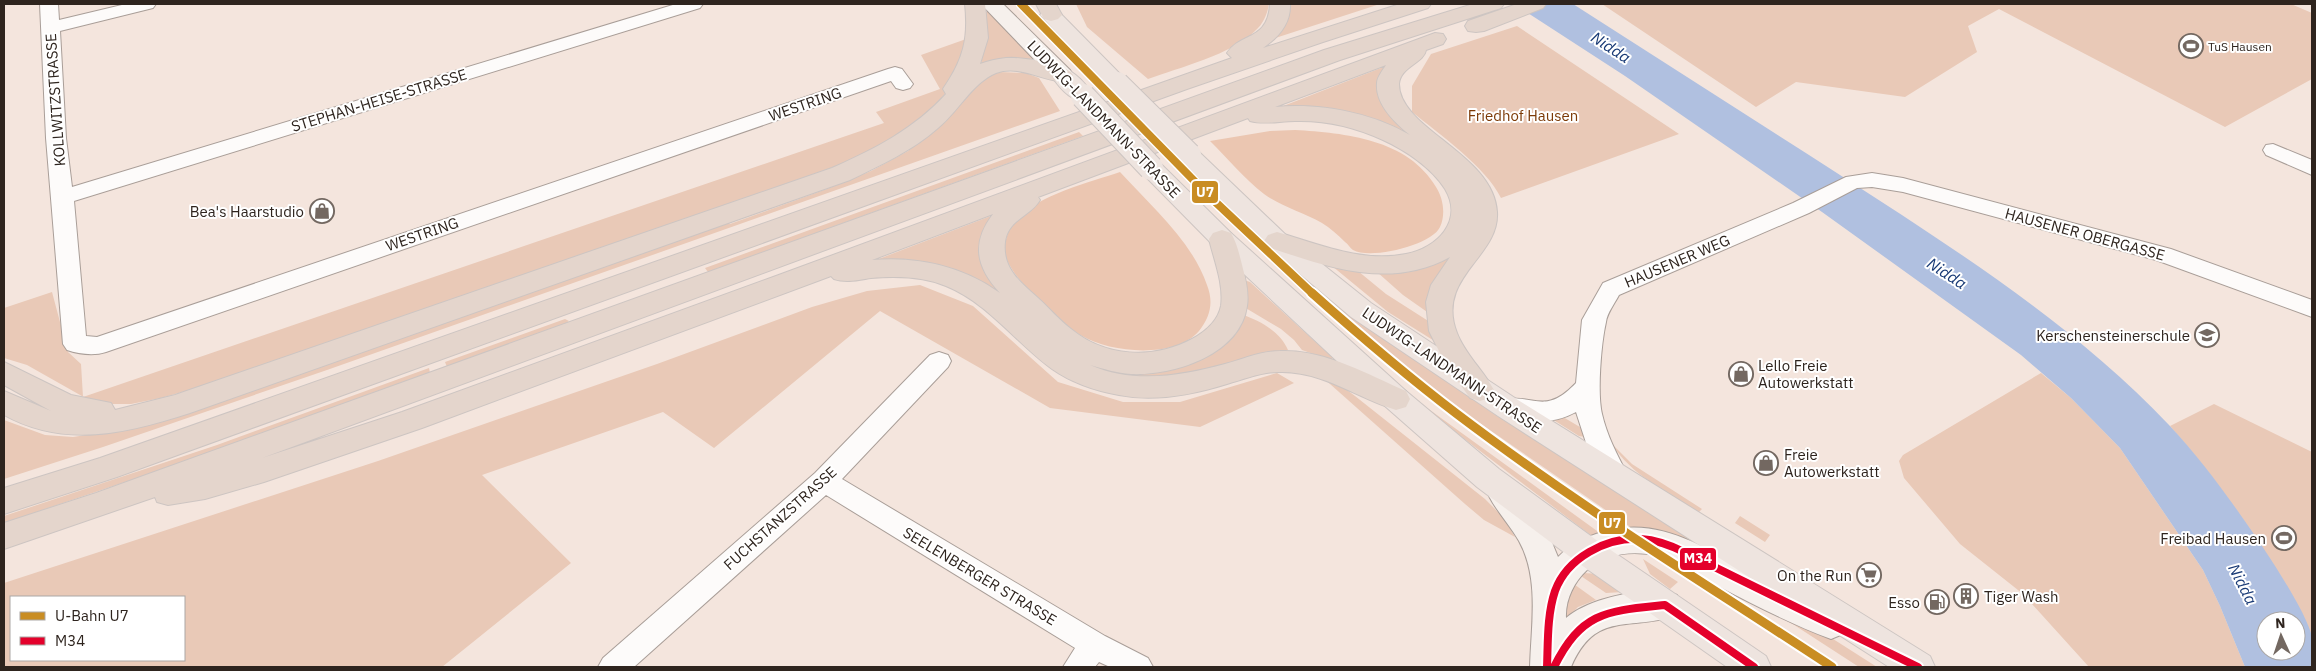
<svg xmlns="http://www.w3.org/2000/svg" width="2316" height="671" viewBox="0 0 2316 671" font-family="'IBM Plex Sans',sans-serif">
  <rect width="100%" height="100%" fill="#f4e5dd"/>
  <path fill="#e9c9b7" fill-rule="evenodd" d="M1076,4H1269C1267,15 1263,24 1255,31C1233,54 1178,68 1148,79L1087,27Z
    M1288,4H1380L1269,40L1288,7Z
    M1602,4H2291L2312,13V79L2225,127L1999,9L1968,26L1977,52L1905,97L1796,82L1756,107Z
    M990,11L1041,64L980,69L985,44L984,12Z
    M1517,26L1679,134L1501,198C1486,167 1438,133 1412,112V86L1431,54Z
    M969,38C964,52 960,71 952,84C928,121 885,142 848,162L224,380L161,398L131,404H96L27,365L4,358V308L52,292L68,352L81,364L83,397L884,123L876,112L940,89L921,55Z
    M1386,66C1354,119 1463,154 1476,202C1484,234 1456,254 1439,277C1432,287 1430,302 1430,314L1403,295L1377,272C1427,273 1500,248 1463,185C1448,160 1415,138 1389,126C1353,109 1312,105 1273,110Z
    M999,72L1026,73L1039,78L1060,111L327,370L103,447L4,479V420L45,435L73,437L105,432L728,222L730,224L832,187L871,171L908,151L944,122L982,78Z
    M1079,132L1083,136L708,272L705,268Z
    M996,214L1003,291L1136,370L1241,314C1260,321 1280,331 1288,350L1172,376H1127L1093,369L982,284C948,264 915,265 876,260Z
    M1291,263L1430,369L1488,410L1689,538L1686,543L1639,533L1465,413L1382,348L1289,265Z
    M1332,266L1358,271L1386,294L1433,324L1436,342L1388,312Z
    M1244,280L1250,282L1333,358L1330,360L1302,350L1294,340L1281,329L1244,307Z
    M920,285L973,306L1058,382L1123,402H1180L1277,373L1294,383L1200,427L1050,408L880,311L714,448L663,412L482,475L571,563L442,667H4V583L378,461L657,364L812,307L867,291ZM11,597H184V660H11Z
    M565,319L569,321L561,326L447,367L445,362Z
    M429,368L430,373L184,462L4,523V516L217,445Z
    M2041,373L2071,398L2120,448L2203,570L2220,606L2245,667H2089L2023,594L1960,544L1904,478L1899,461L1903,455Z
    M1321,376L1339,384L1355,396L1485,499L1504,518L1515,537L1484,520L1465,504Z
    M2214,404L2312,452V637C2302,612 2287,590 2273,567C2242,517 2209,470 2170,426Z
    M1423,405L1604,536L1593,537L1421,406Z
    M1563,417L1585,430L1586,437L1579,436L1552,419Z
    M1612,444L1632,464L1702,509L1699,512C1668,493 1631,475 1612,444Z
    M1740,516L1770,535L1765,542L1735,523Z
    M1643,559L1678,582L1670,589L1650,574Z
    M1583,573L1600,574L1623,592L1606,593L1578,574Z
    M1571,582L1596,600L1578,607L1565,620L1556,610Z
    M1765,606L1808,623L1877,667H1859Z"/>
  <path fill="#ebc6b1" d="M1295,130C1345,133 1408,139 1436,187C1443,198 1446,214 1440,227C1432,245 1371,260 1353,250C1350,248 1348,244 1345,242C1338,235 1330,228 1322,223C1303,212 1282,207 1264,194C1245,179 1228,159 1210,141L1270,131Z
    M1120,172C1151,206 1192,241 1207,285C1214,303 1210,317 1199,331C1175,359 1111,353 1082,336C1061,324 1010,278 1005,254C1003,242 1009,228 1017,219C1038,195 1090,182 1120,172Z"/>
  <path fill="#b0c0e0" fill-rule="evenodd" d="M1514,4H1573C1662,61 1751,118 1840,175C1956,250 2073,324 2169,425C2203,461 2232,502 2260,543C2274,564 2307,614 2312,637C2314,646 2312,658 2312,667H2245L2220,606L2203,570L2120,448L2071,398L2021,355L1822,212L1625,76ZM2266,621H2296V651H2266Z"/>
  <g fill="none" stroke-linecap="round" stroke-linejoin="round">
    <defs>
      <path id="minor" d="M40,4H58L59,20L126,4H156L153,8L60,31L66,138L72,187L676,4H703L700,8L74,201L86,336L97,337L888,69L895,67L902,69L913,84L910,88L903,90L896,88L891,81L106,352C94,356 79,354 67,350L63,344L46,138Z
        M2273,144L2312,160V175L2266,155L2263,150L2266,145Z
        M1872,173L1903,178L2171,249L2312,300V317L2156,260L1903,192L1872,187L1857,188L1809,213L1619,295C1615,303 1607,313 1606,322C1601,344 1597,393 1602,414C1607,436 1617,454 1627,474L1623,481L1614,485L1605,481L1590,455L1576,412C1553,425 1525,423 1499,415L1495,408L1499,401C1533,391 1543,418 1576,383L1582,320L1603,283L1793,203L1846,177Z
        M939,352L948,355L951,361L948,367L842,479L1105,636L1148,658L1153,667H1110L1099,662L1095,667H1063L1075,648L826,495L634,667H598L603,658L815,473L930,355Z"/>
      <path id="secondary" d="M981,4H1003L1070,70L1073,75L1070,80L1062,82L1054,80Z
        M1504,483C1532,493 1548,532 1558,557C1569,546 1581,539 1596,534C1654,514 1697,544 1746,569C1778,584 1811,599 1843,614L1848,624L1843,634L1831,639C1793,625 1756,606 1720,587C1701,576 1680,561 1659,556C1633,550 1607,553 1587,570C1574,582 1565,600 1566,618C1589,598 1648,585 1677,595L1681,605L1677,615C1630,632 1596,609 1571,667H1530C1531,626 1540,579 1519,541C1510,525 1497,512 1489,496L1493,487Z"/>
      <path id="primary" d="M1051,9L1058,11L1125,79L1128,84L1125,89L1117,91L1109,89L1044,19L1040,15L1044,11Z
        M1062,68C1075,71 1087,85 1094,96L1091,101C1074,105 1060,89 1051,75L1054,70Z
        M1189,147L1197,150L1286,235L1371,303L1518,400L1930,656L1935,667H1889L1498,416L1351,317L1268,247L1181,160L1177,155L1181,150Z
        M1151,160L1160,163L1231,233L1406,391L1499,469L1599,542L1766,656L1771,667H1727L1577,562L1477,487L1386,407L1213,245L1142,173L1139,168L1142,163Z"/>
      <path id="motorway" d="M965,4H985L988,38L980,64C988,61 997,59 1006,58C1021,57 1065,63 1073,75L1070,80C1047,86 1022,63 996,73C972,83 958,112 938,128C912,151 881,165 850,180L190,413C128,433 65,449 4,415V391L51,411L4,385V362L71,395L111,403L115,410L175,395L832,168C875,149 914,129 946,94L943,89C963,60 969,39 965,4Z
        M1036,4H1056L1062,15L1058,19L1051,21L1044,19Z
        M1270,4H1290C1291,23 1279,37 1263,48L1400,4H1431L1428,8L1323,42L1187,89L117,477L4,514V488L100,458L1232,58L1227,53C1241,32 1268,41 1270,4Z
        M1473,4H1504L1501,8L1340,60L262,458L402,412L776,276L1435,33L1443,34L1446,39L1443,44L1426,50C1424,63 1400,67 1399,84C1399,129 1494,154 1497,212C1500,257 1435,277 1457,333C1465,354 1483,370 1494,390L1490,398L1480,401L1470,398L1446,365L1429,331L1426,302L1431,285L1450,257C1390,290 1327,267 1268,247L1264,241L1268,235L1277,232C1319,244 1361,263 1406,254C1437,248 1464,221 1445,189C1432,168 1405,150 1383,140C1355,127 1326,120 1295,121C1280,121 1264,125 1250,121L1248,118L1038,197L1040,200C1030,217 1008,219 1005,242C1002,268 1020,282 1038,298C1049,308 1059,320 1071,329C1105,357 1153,360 1192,339C1205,332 1218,321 1221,306C1224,284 1214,260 1209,239L1213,233L1222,230L1231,233C1237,243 1240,257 1243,269C1246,281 1249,294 1247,306C1240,355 1173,376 1131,374C1117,373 1104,369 1090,365C1133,384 1181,376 1225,364C1243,359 1261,351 1280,351C1324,349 1367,374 1406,391L1410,399L1406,407L1396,410C1357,398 1324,372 1282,372C1264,371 1245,379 1227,384C1192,395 1155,402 1119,395C1096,391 1072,383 1052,369C1016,343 988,303 946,286C923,276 895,276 871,278C858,280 846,283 834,279L831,276L422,428L264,482L205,499L168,505L157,502L155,497L4,549V523L96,493L1324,50ZM1386,65C1383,70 1377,77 1377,83C1375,104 1395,123 1410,135C1370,112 1320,103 1275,107ZM993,214C971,243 976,267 1000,293C963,266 917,256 872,260Z
        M1517,4H1546L1543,8L1484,31L1476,32L1468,31L1465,26L1468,21Z"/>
    </defs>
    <use href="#minor" stroke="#a99e98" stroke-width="2"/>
    <use href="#secondary" stroke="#a99e98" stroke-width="2"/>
    <use href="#primary" stroke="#cdc5c2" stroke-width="2"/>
    <use href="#motorway" stroke="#cdc5c2" stroke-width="2"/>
    <use href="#minor" fill="#fdfbfa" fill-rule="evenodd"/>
    <use href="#secondary" fill="#f6f0ec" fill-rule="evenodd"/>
    <use href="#primary" fill="#eee4df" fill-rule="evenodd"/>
    <use href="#motorway" fill="#e4d5cc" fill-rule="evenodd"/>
    <defs>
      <path id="primary-bridge" d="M1117,84L1189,155
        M1083,96L1151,168"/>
    </defs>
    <use href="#primary-bridge" stroke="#cdc5c2" stroke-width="26" stroke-linecap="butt"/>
    <use href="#primary-bridge" stroke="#eee4df" stroke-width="24"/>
    <defs>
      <path id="bus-1" d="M1547,667C1548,642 1547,615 1555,591C1567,558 1606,537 1641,539C1656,540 1670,545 1684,552L1918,667
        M1554,667C1582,611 1607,611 1665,605L1754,667"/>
    </defs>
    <use href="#bus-1" stroke="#fff" stroke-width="12"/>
    <use href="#bus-1" stroke="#e4002b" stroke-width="8"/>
    <defs>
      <path id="metro-1-far1" d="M1021,4L1208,195L1313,294"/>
      <path id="metro-1" d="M1312,293C1359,335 1407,376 1457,414C1577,505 1706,584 1832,667"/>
    </defs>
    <use href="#metro-1-far1" stroke="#fff" stroke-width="11"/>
    <use href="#metro-1" stroke="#fff" stroke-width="13"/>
    <use href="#metro-1-far1" stroke="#c98d23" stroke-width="8"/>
    <use href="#metro-1" stroke="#c98d23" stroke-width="9"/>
  </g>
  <defs>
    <symbol id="stadium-ring" viewBox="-11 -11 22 22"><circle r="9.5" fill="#fff" stroke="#736861" stroke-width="1.5"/><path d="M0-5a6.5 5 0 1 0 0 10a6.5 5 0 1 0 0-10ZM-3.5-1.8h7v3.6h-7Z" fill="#736861"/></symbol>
    <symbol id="shop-ring" viewBox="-11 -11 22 22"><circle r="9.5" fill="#fff" stroke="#736861" stroke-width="1.5"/><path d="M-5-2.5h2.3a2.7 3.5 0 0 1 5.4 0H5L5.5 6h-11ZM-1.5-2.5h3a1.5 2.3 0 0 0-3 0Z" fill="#736861"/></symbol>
    <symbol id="school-ring" viewBox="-11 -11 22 22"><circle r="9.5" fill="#fff" stroke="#736861" stroke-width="1.5"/><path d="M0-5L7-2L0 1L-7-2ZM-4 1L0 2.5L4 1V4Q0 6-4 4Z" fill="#736861"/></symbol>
    <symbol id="supermarket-ring" viewBox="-11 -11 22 22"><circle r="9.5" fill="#fff" stroke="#736861" stroke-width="1.5"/><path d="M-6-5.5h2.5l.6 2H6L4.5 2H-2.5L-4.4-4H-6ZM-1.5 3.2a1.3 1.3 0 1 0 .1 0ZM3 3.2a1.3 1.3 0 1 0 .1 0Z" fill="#736861"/></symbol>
    <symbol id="building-ring" viewBox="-11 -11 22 22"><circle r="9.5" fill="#fff" stroke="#736861" stroke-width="1.5"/><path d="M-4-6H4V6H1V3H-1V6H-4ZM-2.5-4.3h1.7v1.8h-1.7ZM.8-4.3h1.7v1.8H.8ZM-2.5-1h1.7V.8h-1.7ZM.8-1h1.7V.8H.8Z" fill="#736861"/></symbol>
    <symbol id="fuel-ring" viewBox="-11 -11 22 22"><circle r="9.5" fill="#fff" stroke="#736861" stroke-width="1.5"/><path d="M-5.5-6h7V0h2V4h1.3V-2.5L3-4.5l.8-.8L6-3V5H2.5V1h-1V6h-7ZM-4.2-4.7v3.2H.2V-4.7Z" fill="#736861"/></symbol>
  </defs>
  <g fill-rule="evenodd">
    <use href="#stadium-ring" x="2177" y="32" width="28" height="28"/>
    <use href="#shop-ring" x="308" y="197" width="28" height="28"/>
    <use href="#school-ring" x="2193" y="321" width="28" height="28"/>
    <use href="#shop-ring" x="1727" y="360" width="28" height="28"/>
    <use href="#shop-ring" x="1752" y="449" width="28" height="28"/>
    <use href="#stadium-ring" x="2270" y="524" width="28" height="28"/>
    <use href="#supermarket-ring" x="1855" y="561" width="28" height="28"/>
    <use href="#building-ring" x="1952" y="582" width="28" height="28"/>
    <use href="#fuel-ring" x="1923" y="588" width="28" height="28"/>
  </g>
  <g text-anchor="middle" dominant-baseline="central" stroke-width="4" stroke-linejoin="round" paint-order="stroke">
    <g font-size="12" fill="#2e241e" stroke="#fff" text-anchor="start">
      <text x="2208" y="46">TuS Hausen</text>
    </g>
    <g font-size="15" fill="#2e241e" stroke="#fff">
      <text transform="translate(55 100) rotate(-94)">KOLLWITZSTRASSE</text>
      <text transform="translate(379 100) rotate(-17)">STEPHAN-HEISE-STRASSE</text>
      <text transform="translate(805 104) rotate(-19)">WESTRING</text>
      <text transform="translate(1104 119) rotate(46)">LUDWIG-LANDMANN-STRASSE</text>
      <text transform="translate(422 234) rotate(-19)">WESTRING</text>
      <text transform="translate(2085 234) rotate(15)">HAUSENER OBERGASSE</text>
      <text transform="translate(1677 261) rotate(-23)">HAUSENER WEG</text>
      <text transform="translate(1452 370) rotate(34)">LUDWIG-LANDMANN-STRASSE</text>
      <text transform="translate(780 518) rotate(-42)">FUCHSTANZSTRASSE</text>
      <text transform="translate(980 576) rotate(31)">SEELENBERGER STRASSE</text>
    </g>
    <g font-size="15" fill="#7c3a07" stroke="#fff">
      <text x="1523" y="115">Friedhof Hausen</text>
    </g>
    <g font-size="15" fill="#2e241e" stroke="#fff" text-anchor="end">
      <text x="304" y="211">Bea's Haarstudio</text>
      <text x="2190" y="335">Kerschensteinerschule</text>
      <text x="1758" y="365" text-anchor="start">Lello Freie<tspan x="1758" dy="17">Autowerkstatt</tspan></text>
      <text x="1784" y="454" text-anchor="start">Freie<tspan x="1784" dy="17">Autowerkstatt</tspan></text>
      <text x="2266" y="538">Freibad Hausen</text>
      <text x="1852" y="575">On the Run</text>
      <text x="1984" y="596" text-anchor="start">Tiger Wash</text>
      <text x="1920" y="602">Esso</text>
    </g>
    <g font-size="16" font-style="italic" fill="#1a3b76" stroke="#fff">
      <text transform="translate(1611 47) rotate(33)">Nidda</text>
      <text transform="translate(1947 273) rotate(33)">Nidda</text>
      <text transform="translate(2243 584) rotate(63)">Nidda</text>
    </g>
  </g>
  <g stroke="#fff" stroke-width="2">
    <rect x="1191" y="180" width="28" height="24" rx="5" fill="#c98d23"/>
    <rect x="1598" y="511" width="28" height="24" rx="5" fill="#c98d23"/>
    <rect x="1679" y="547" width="38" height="24" rx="5" fill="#e4002b"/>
  </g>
  <g font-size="14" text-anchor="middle" font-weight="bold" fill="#fff">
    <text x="1205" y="197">U7</text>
    <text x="1612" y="528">U7</text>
    <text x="1698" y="563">M34</text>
  </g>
  <rect width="2316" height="671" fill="none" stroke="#2e241e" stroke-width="10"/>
  <rect x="10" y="596" width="175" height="65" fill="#ffffff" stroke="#aba7a5"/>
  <rect x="20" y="612" width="25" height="8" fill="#c98d23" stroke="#aba7a5"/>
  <text x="55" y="621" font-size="15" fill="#2e241e">U-Bahn U7</text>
  <rect x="20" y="637" width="25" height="8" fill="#e4002b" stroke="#aba7a5"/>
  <text x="55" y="646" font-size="15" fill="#2e241e">M34</text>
  <g transform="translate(2281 636) rotate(357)"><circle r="24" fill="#ffffff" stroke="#aba7a5"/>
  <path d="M0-4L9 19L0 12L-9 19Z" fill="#736861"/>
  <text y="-8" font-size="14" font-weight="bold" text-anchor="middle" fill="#2e241e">N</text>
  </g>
</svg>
